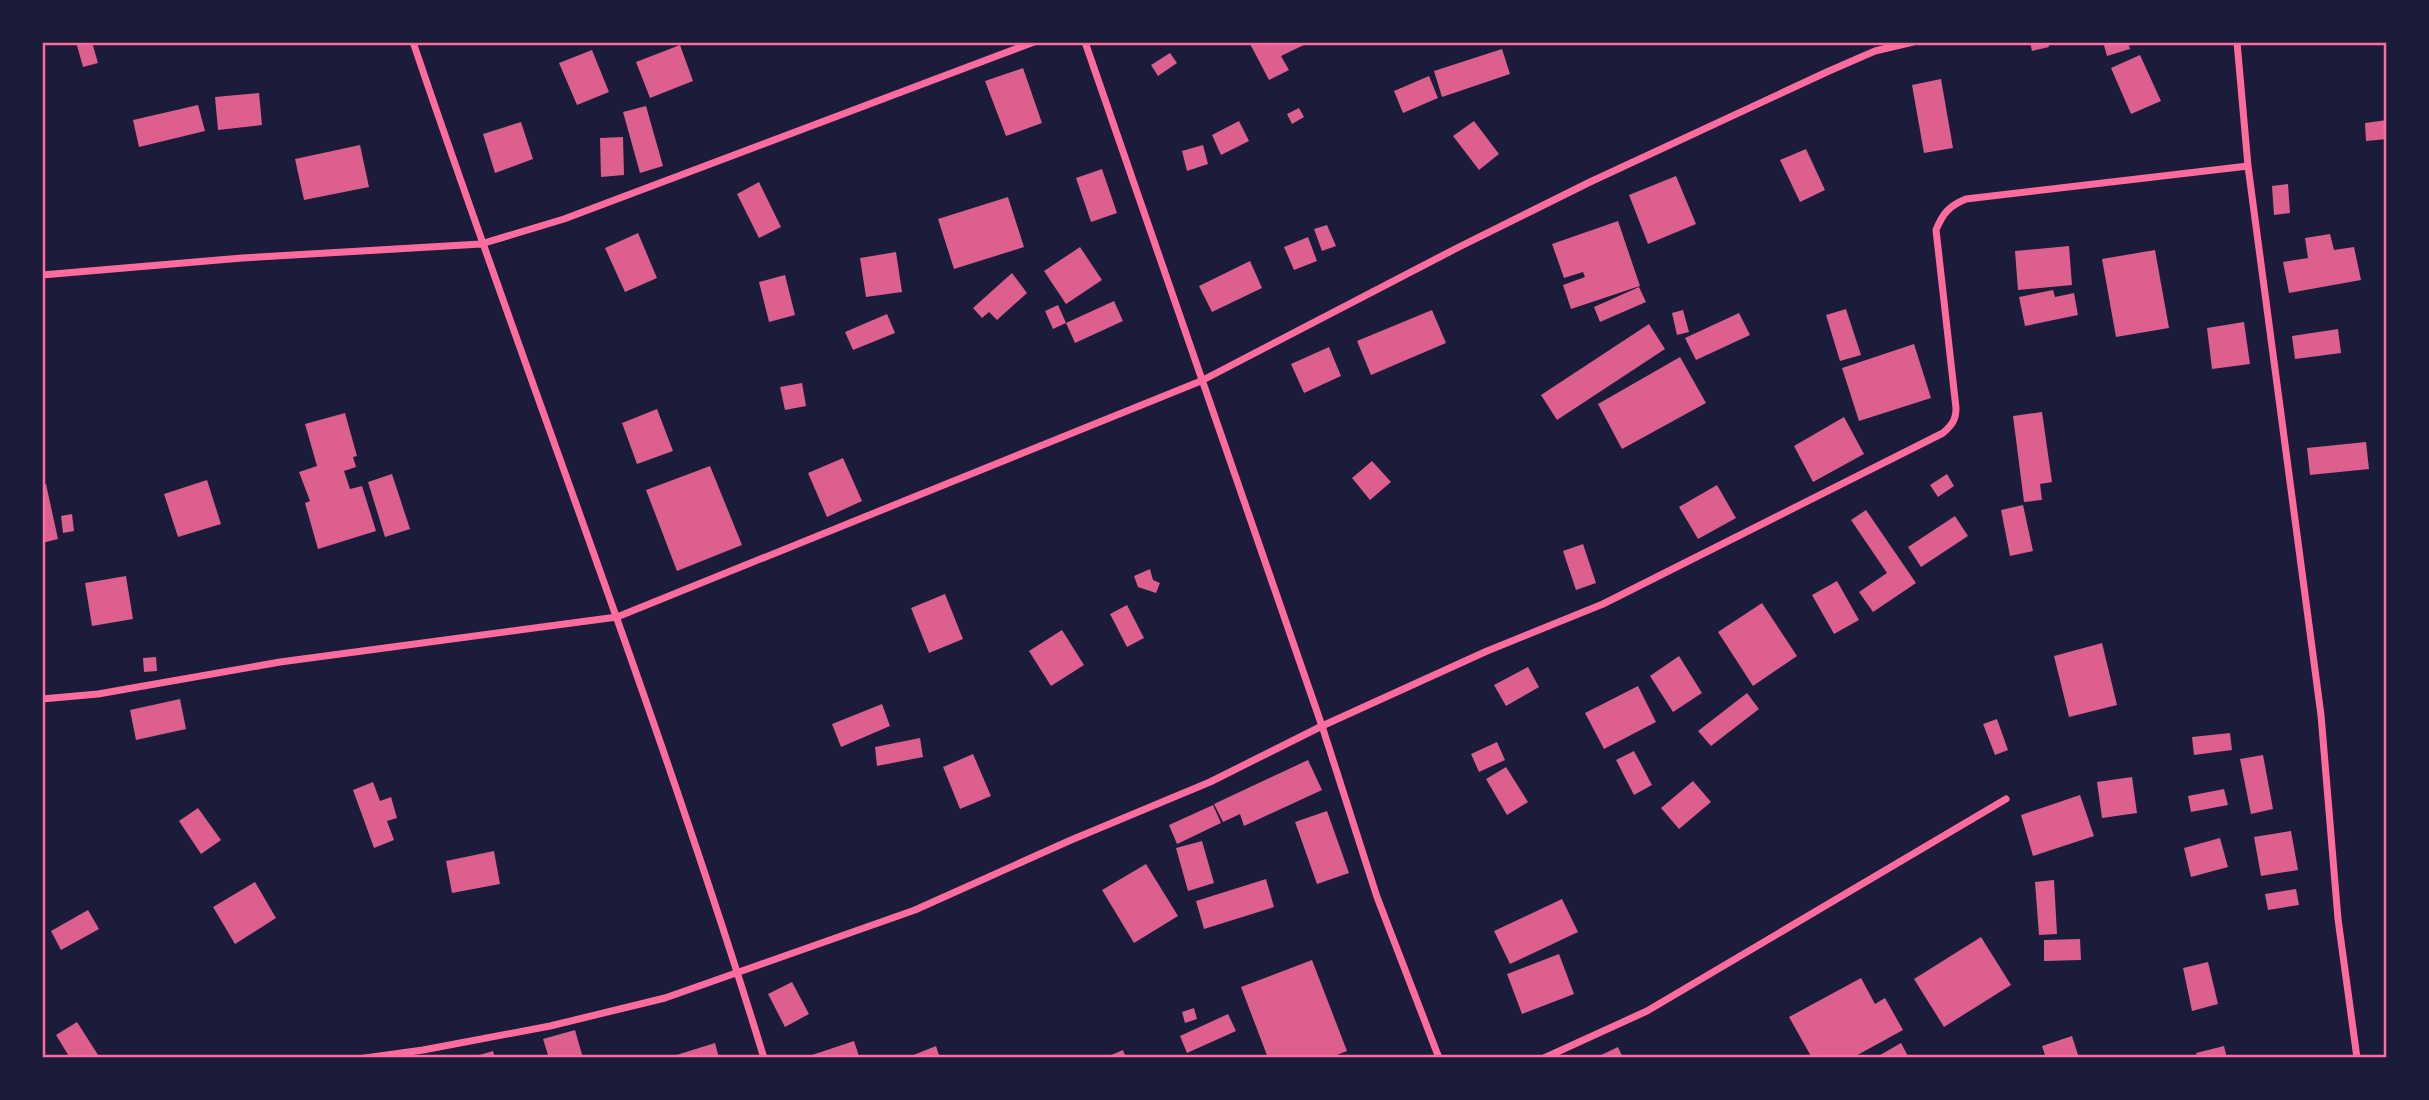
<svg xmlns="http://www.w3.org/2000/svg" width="2429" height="1100" viewBox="0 0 2429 1100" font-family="'Work Sans',sans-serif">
  <rect width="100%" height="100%" fill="#1b1b3a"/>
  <path fill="#dd5f8e" d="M76,42H92L98,63L83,67Z
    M1249,42H1310L1281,56L1289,70L1269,80Z
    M2030,42H2048L2049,47L2032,51Z
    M2103,42H2128L2130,49L2107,56Z
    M680,45L693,81L650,98L636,62Z
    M1502,49L1510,74L1442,97L1434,71Z
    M592,50L609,92L577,105L559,63Z
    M1170,53L1177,63L1158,76L1151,65Z
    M2140,55L2161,101L2131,114L2111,68Z
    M1023,68L1042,123L1006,136L985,81Z
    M1429,76L1438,98L1403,113L1394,91Z
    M1941,79L1953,148L1924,153L1912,85Z
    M259,93L262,125L218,130L215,97Z
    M198,105L205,131L139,147L133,120Z
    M646,106L663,166L640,173L623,112Z
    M1299,108L1304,117L1292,124L1287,114Z
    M2387,120V139L2366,141L2365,123Z
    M1239,121L1249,141L1221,155L1212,135Z
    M1474,121L1499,154L1479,170L1453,136Z
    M521,122L533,159L495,173L483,134Z
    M623,137L624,175L601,177L600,138Z
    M360,145L369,187L304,200L295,159Z
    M1203,145L1208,164L1187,171L1182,151Z
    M1806,149L1825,190L1800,202L1780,160Z
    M1102,169L1117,213L1091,222L1076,178Z
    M1676,176L1696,224L1648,244L1629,195Z
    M759,182L781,227L759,238L737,194Z
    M2288,184L2290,213L2274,215L2272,186Z
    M1008,197L1024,247L954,269L938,219Z
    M1618,221L1640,286L1571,309L1563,285L1585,277L1583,272L1564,278L1552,244Z
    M1327,225L1336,246L1322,251L1314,229Z
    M638,233L657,278L625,292L605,248Z
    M2330,234L2334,250L2354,247L2361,280L2289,293L2283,262L2308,258L2305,238Z
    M1308,237L1317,261L1294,270L1284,247Z
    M2069,246L2072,285L2018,290L2015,251Z
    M1080,247L1102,280L1066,304L1044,271Z
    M2155,250L2169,328L2116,337L2102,259Z
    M896,252L902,292L866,297L860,258Z
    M1250,261L1262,288L1212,312L1199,286Z
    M1012,273L1027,293L997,320L989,312L982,318L973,308Z
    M785,275L795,315L769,322L759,282Z
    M1639,287L1646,302L1600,322L1594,307Z
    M2053,290L2055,297L2074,293L2078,315L2025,326L2019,297Z
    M1114,301L1123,321L1075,343L1066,323L1053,329L1045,311L1058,305L1066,323Z
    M1846,309L1861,355L1840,361L1826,315Z
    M1432,310L1446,343L1371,375L1357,341Z
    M1683,310L1689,332L1677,335L1672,313Z
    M1739,313L1750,335L1696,360L1685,338Z
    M887,314L895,333L853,350L845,332Z
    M2244,322L2250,364L2212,369L2207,328Z
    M1649,324L1665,349L1557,420L1541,395Z
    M2338,329L2341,353L2295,359L2292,336Z
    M1914,344L1931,398L1859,421L1842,368Z
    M1329,347L1341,376L1304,393L1291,364Z
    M1680,357L1706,403L1622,449L1598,404Z
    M802,383L806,406L785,410L780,387Z
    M657,409L673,451L637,464L622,423Z
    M2042,412L2052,482L2040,484L2042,500L2024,502L2013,416Z
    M345,413L357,456L353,457L356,467L344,471L350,489L362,486L376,531L318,549L305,503L310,501L299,472L317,466L305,424Z
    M1844,417L1864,454L1813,482L1794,446Z
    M2366,442L2369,469L2310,475L2307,448Z
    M843,458L862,501L827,517L808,473Z
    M1372,461L1391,482L1370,500L1352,478Z
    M710,466L742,545L677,571L646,490Z
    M392,474L410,529L385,537L368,482Z
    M1947,474L1954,486L1938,497L1930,485Z
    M207,480L221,524L178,537L164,494Z
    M46,484L58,539L42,543V485Z
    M1717,485L1736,518L1698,539L1679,507Z
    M2023,505L2033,551L2010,556L2001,510Z
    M1866,510L1916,583L1873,612L1859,592L1887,573L1851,520Z
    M72,514L74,531L63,533L61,516Z
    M1955,516L1968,536L1921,567L1908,547Z
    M1583,544L1596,583L1576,590L1563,551Z
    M1150,569L1153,580L1160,583L1156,593L1138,587L1134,576Z
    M126,576L133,619L92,626L85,583Z
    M1837,581L1859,620L1834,634L1812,595Z
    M945,594L963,639L929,653L911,608Z
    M1762,603L1797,656L1753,686L1718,632Z
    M1127,605L1144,638L1127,647L1110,614Z
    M1062,630L1084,665L1051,686L1029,651Z
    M2102,643L2117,705L2069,717L2054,656Z
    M1679,656L1702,693L1673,712L1650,676Z
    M156,657L157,671L144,672L143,658Z
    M1528,667L1539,687L1506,706L1494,685Z
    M1638,686L1656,722L1604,749L1585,713Z
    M1747,693L1759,709L1711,746L1698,731Z
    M180,699L186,729L136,740L130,710Z
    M882,704L890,726L841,747L832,724Z
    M1997,719L2008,750L1995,755L1983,724Z
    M2230,733L2232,750L2194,755L2192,737Z
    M920,738L923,757L877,766L875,747Z
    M1497,742L1505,760L1479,772L1471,754Z
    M1634,751L1652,785L1634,795L1616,760Z
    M973,754L991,796L960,809L943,767Z
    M2263,755L2273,809L2251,814L2240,759Z
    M1308,760L1322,790L1244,826L1240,814L1223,822L1214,804Z
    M1506,767L1528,802L1507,815L1486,779Z
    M2132,777L2137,813L2102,818L2097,782Z
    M1693,781L1711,802L1679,829L1661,808Z
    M373,782L380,801L391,797L397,818L387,821L394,840L374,848L353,790Z
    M2224,789L2228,805L2191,812L2188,796Z
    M2080,795L2094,836L2033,856L2021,815Z
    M1213,805L1221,823L1177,844L1169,825Z
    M198,808L221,840L201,854L179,821Z
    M1327,811L1349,873L1317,884L1295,822Z
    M2291,831L2298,870L2261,876L2254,837Z
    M2220,838L2228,867L2191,877L2184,848Z
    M1202,841L1214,883L1188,891L1176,848Z
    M494,851L500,884L452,893L446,861Z
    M1146,864L1178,916L1134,943L1102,890Z
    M1266,879L1274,907L1204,929L1196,901Z
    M2054,880L2057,934L2039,935L2035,882Z
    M255,882L276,918L235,944L213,907Z
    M2296,889L2299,905L2268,910L2265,894Z
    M1562,899L1578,932L1510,964L1494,931Z
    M88,910L99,929L61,950L51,931Z
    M1981,937L2011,985L1944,1027L1914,979Z
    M2080,939L2081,960L2044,961V940Z
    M1559,954L1574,994L1522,1014L1507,974Z
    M1312,960L1347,1051L1329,1058H1268L1241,987Z
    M2208,962L2218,1004L2192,1011L2183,968Z
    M1861,978L1875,1004L1885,998L1903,1030L1852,1058H1812L1789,1017Z
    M792,982L809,1014L785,1027L768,994Z
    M1194,1008L1197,1019L1185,1023L1182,1012Z
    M1228,1014L1236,1031L1187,1053L1180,1036Z
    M77,1022L100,1058H70L56,1035Z
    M575,1030L583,1058H549L543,1039Z
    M2072,1036L2079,1058H2046L2042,1046Z
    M854,1041L859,1056L813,1058L812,1055Z
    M715,1043L719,1058H670V1057Z
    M1901,1043L1909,1058H1875Z
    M936,1046L940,1058H906Z
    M2224,1046L2227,1058H2197L2196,1053Z
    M1618,1047L1623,1058H1595Z
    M1123,1050L1126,1058H1104Z
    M493,1051L495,1058H473V1057Z"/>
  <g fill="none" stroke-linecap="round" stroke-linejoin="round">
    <path stroke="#ff6b9d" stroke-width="7" d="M413,42C528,382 659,716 764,1058
      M1085,42L1322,726L1377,897L1439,1058
      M2237,42L2248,166L2321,715L2338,919L2357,1058
      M42,275L242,258L481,244L564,219L1034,42
      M42,699L98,694L280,662L617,617L1201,381L1457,248L1590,182L1829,71L1875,51L1913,42
      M365,1058L423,1050L550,1026L665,998L915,910L1071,840L1210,782L1322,726L1487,651L1603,604L1943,433C1952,425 1956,420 1956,408L1936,230C1943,213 1949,206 1966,199L2248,166
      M1544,1058L1647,1011L2006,799"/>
  </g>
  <rect width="2429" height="1100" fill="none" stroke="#1b1b3a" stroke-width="88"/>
  <rect x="44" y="44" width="2341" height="1012" fill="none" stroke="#ff6b9d" stroke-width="2.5"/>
</svg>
